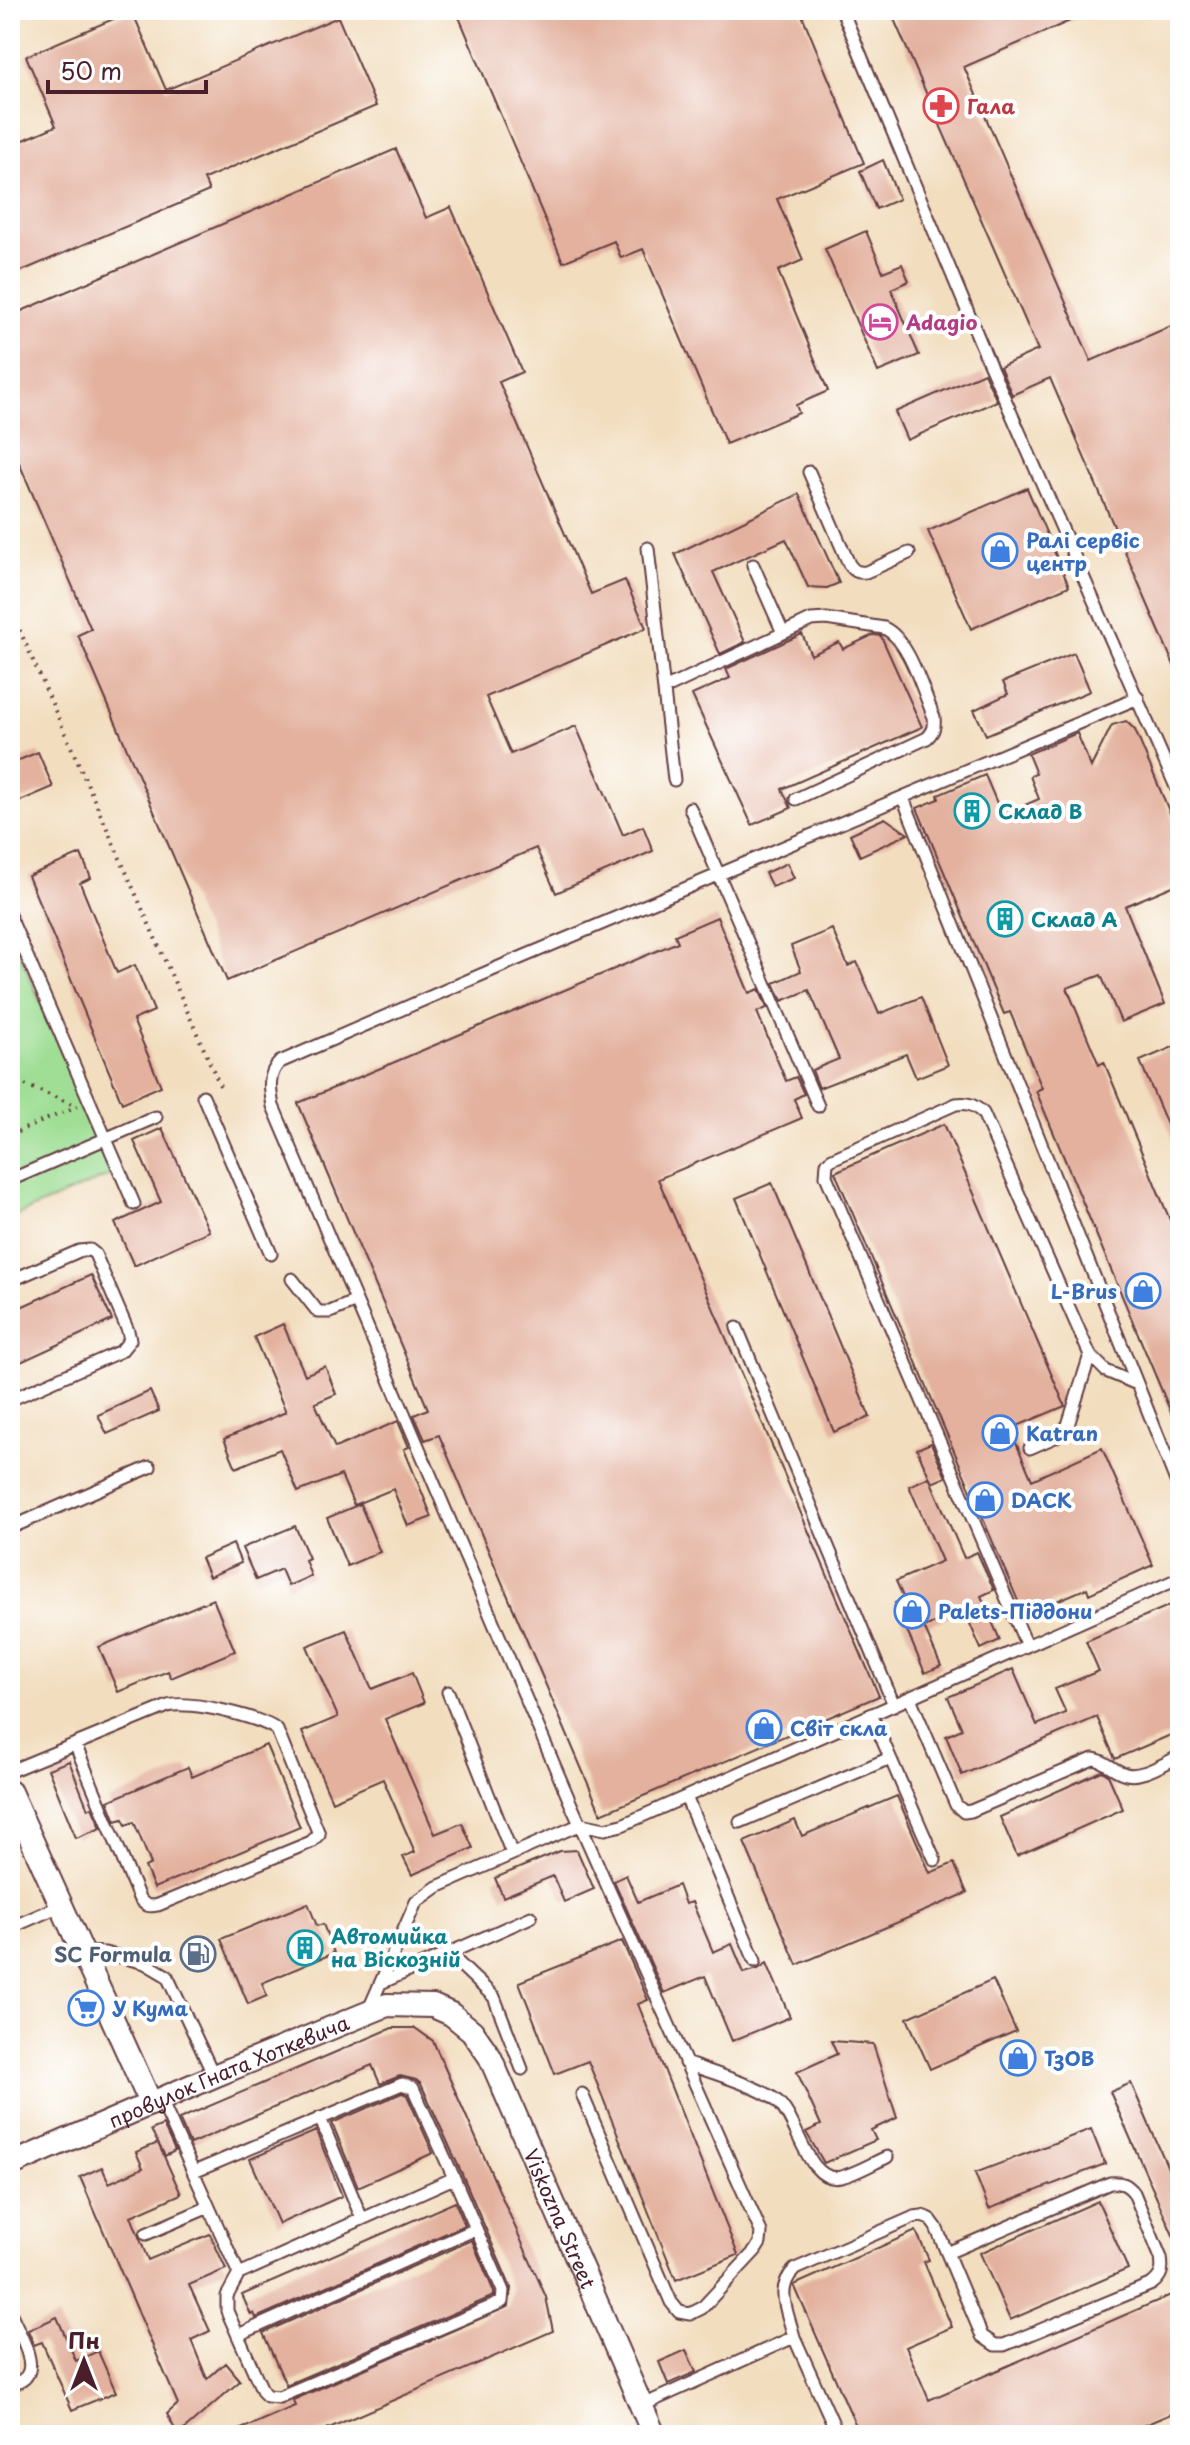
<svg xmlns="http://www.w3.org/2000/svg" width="1190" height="2445" viewBox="0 0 1190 2445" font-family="'Playpen Sans',sans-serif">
  <rect width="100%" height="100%" fill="#fff"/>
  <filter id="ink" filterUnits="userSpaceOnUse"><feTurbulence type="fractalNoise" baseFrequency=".0125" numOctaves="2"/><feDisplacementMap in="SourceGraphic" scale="16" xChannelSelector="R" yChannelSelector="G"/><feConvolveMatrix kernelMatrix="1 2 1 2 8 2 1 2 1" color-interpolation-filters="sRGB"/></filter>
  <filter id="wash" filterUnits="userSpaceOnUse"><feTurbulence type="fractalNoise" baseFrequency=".006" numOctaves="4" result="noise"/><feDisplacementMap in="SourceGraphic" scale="32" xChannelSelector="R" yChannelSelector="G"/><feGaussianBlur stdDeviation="1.8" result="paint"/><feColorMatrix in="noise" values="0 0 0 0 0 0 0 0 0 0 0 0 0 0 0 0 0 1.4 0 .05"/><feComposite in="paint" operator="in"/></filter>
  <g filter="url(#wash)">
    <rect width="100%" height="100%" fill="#f2ddbe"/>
    <path fill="#9fde94" stroke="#747e60" stroke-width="2" d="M10,930L113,1174L10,1218Z"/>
    <g id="blocks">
      <path fill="#e3b19e" d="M456,10H800L864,163L777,199L803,260L778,271L828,391L796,405L799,413L726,444L643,249L621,258L614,241L563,262Z
        M890,10H1095L964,67L1091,361L1180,322V679L1050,378L1012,395L1000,367L1038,350Z
        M132,11L166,90L338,17L376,106L204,179L209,191L10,276V146L56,126L26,56Z
        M396,149L426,218L451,207L522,372L499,382L591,594L625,580L646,628L486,697L511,754L576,726L623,835L643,826L653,851L556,893L536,848L227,981L78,635L91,629L10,442V316Z
        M883,160L899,199L876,209L860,171Z
        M866,231L883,272L902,264L909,281L891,289L919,355L878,372L825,249Z
        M984,373L997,401L907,440L895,412Z
        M1027,488L1069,586L971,629L928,531Z
        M799,494L839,583L827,588L808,587L786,539L713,572L745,642L720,654L675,554Z
        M802,634L811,655L839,642L843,649L873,635L881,636L922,727L782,789L791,808L752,825L692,695L730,678L726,669Z
        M1074,653L1090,691L986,735L974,710L1008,694L1003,682Z
        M1126,721L1135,730L1180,837V883L1125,906L1165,1004L1121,1022L1101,975L1067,988L1099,1065L1104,1062L1180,1244V1434L1036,1091L1042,1088L1010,1012L1004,1014L917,808L939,799L938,795L985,775L1002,815L1039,799L1030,776L1036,774L1028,754L1077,733L1091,767L1112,725Z
        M38,752L53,787L18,802L10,784V764Z
        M885,818L908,834L860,856L850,834Z
        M81,854L91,878L80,883L117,973L135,965L154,1011L133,1020L161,1086L122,1103L28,876Z
        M787,863L794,878L772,887L765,873Z
        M717,917L749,993L759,989L767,1008L757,1012L786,1081L796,1077L804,1094L794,1099L802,1118L658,1179L879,1696L601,1814L439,1435L425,1440L414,1415L428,1409L298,1103L678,942L675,935Z
        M832,929L848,966L857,962L879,1014L921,997L948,1065L916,1078L906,1054L819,1088L812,1070L839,1059L809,990L782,1001L774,983L801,971L791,946Z
        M1180,1044V1155L1140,1061Z
        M944,1124L1065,1406L1010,1429L1032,1480L1102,1448L1153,1565L1089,1594L1087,1588L1024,1615L835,1172Z
        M162,1128L209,1231L134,1266L115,1223L161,1202L134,1141Z
        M772,1183L870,1417L834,1432L736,1198Z
        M91,1275L112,1320L10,1367V1312Z
        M283,1324L305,1375L325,1366L336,1394L315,1403L335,1448L398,1421L409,1447L404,1449L432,1517L408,1526L393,1489L354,1505L341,1475L298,1492L280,1449L236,1468L224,1439L286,1412L254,1337Z
        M150,1391L159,1411L107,1434L98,1415Z
        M931,1443L946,1477L932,1483L917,1449Z
        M929,1477L964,1558L977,1552L994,1590L981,1596L1000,1640L981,1649L964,1610L924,1627L941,1666L925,1673L895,1603L904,1599L896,1581L942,1561L909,1486Z
        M360,1504L380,1552L347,1566L327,1518Z
        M295,1526L309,1558L305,1560L311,1576L288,1586L281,1569L256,1580L242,1548Z
        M233,1544L241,1563L209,1577L201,1558Z
        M213,1599L235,1651L171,1678L168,1671L118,1692L99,1647Z
        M1180,1601V1731L1115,1759L1097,1717L962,1775L946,1736L962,1729L948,1697L1013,1669L1037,1725L1066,1713L1055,1689L1099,1671L1086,1641Z
        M346,1630L372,1689L412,1673L424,1703L385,1719L435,1834L462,1823L473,1848L412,1875L403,1857L415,1852L383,1779L332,1801L302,1732L338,1717L307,1646Z
        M266,1745L300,1827L154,1888L145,1867L151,1864L134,1822L126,1825L123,1819L116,1821L108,1801L188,1767L192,1777Z
        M69,1761L88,1809L92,1807L101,1828L76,1838L48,1769Z
        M1102,1771L1108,1775L1123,1809L1017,1856L1000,1817Z
        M897,1796L930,1873L954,1863L967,1893L797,1965L744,1842L795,1820L802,1836Z
        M577,1850L594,1889L564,1902L553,1876L503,1897L495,1878L560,1851Z
        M626,1875L638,1902L678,1885L685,1904L692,1902L713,1952L732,1944L744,1973L758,1969L767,1963L790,2017L732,2041L705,1976L664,1993L614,1881Z
        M308,1903L317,1926L323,1924L334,1953L262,1983L267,1996L248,2004L221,1939Z
        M622,1941L648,2000L638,2004L738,2255L676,2280L588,2061L555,2074L519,1982Z
        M993,1980L1016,2031L930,2069L907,2018Z
        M392,2028H415L433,2041L546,2297L553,2331L313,2435H227L295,2406L293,2400L509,2306L511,2288L462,2174L421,2084L416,2080L400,2076L380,2084L372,2065L190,2144L179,2119Z
        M831,2041L873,2044L897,2118L871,2130L876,2140L824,2163L806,2132L821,2125L797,2072L837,2054Z
        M1131,2083L1174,2182L1180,2180V2251L1110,2092Z
        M402,2093L407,2095L433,2153L358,2187L332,2123Z
        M163,2125L175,2151L165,2156L151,2130Z
        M1091,2129L1105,2164L989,2209L975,2173Z
        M316,2131L342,2196L279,2224L250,2159Z
        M158,2143L181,2194L131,2216L148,2260L210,2234L226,2269L189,2285L210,2331L191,2340L207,2379L225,2363L240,2381L178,2435L167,2414L178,2404L80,2177L102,2167L109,2183L143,2168L136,2152Z
        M1098,2201L1128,2269L1010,2320L980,2253Z
        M455,2202L465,2225L256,2318L254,2313L251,2315L242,2295Z
        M916,2231L929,2260L924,2262L952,2327L906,2347L929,2400L1180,2291V2410L1121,2435H860L794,2285Z
        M472,2240L494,2292V2296L286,2385L263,2333Z
        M57,2317L76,2361L98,2351L116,2392L72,2410L42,2342L34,2345L28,2330Z
        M686,2350L696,2372L668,2384L659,2362Z"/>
    </g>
  </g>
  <g filter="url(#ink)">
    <use href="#blocks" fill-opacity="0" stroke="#633c41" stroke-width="2"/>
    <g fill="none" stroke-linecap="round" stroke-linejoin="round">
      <defs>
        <path id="service" d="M842,10L989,363L1180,796
          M809,472L849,564C854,571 857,573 866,572L909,553
          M648,548L674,780
          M753,565L783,633
          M664,689L811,620L826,619L884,628C909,639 923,692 934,717C935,727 934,731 927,738L796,799
          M903,798L1180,1491
          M690,808L818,1106
          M10,917L134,1204
          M203,1096L271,1254
          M10,1180L156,1117
          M292,1279L318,1312H330L356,1301
          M10,1281L79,1251L90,1250L95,1254L128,1331L130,1340L121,1351L10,1400
          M737,1328L894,1705
          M1030,1448L1055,1437L1068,1425L1090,1355
          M10,1528L150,1467
          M1027,1646L826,1176L827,1163L832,1159L956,1104C968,1102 974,1105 983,1113L1090,1355L1106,1371L1137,1384
          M448,1692L512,1854
          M910,1698L956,1805L964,1812L971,1811L1093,1759C1105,1760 1111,1769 1123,1773C1140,1780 1164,1763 1180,1756
          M871,1714L935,1860
          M10,1771L168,1706C188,1700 261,1717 277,1730L319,1834L311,1842L158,1905C149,1907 145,1906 139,1898L75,1744
          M686,1797L755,1961
          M740,1822L890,1758
          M10,1928L60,1906
          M83,1952L105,1953L145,1963L167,1976L214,2076
          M448,1953L494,1997L522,2069
          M381,1983L531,1917
          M369,2009L416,1902L437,1887L581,1824L605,1829L622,1825L1180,1578
          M685,2063C707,2071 761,2087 777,2101C799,2120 807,2185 841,2177C857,2173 873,2163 887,2157
          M582,2094L671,2302L679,2312L690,2314L702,2308L755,2251L760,2243L761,2232L570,1802L273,1106C270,1090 267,1074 280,1062L513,961L1138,698
          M161,2100L239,2274
          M320,2118L362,2219
          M194,2172L402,2084L413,2088L454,2178L239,2274L227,2296V2311L263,2392L267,2396L279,2397L502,2302L503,2291L454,2178
          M146,2234L209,2207
          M10,2312C16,2326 37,2362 27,2375C24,2381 16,2383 10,2386
          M238,2335L476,2229
          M794,2337C788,2312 774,2289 795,2269L914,2217L922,2216L930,2219L936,2227L982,2336L995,2345H1004L1152,2284C1162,2276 1163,2270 1161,2258L1134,2193C1127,2184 1122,2182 1110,2183L947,2253
          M641,2406L794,2337L834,2426L835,2435"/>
        <g id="minor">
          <path d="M10,1792L151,2104"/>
          <path id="s1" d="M10,2165L214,2076L387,2005L433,2006L451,2014L472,2031L490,2057L654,2435"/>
        </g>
      </defs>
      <use href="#service" stroke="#633c41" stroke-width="15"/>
      <use href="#minor" stroke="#633c41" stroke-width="26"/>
      <path stroke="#633c41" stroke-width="4" stroke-dasharray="2 6" stroke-linecap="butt" d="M10,608L221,1088
        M10,1079L72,1104
        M10,1135L78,1106"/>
      <use href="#service" stroke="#fff" stroke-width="11"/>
      <use href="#minor" stroke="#fff" stroke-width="22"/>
    </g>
  </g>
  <defs>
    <symbol id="pharmacy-ring" viewBox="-11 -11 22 22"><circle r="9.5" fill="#fff" stroke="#e0444e" stroke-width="1.5"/><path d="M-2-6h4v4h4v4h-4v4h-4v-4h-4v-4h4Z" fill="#e0444e"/></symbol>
    <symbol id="hotel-ring" viewBox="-11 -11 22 22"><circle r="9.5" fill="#fff" stroke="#d1479c" stroke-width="1.5"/><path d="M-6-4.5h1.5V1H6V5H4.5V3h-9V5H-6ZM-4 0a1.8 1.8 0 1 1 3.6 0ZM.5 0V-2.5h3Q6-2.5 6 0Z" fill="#d1479c"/></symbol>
    <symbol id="shop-ring" viewBox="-11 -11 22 22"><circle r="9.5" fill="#fff" stroke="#3f7fe0" stroke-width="1.5"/><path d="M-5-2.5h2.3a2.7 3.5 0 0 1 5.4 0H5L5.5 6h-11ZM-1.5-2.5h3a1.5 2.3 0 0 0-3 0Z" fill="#3f7fe0"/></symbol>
    <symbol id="building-ring" viewBox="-11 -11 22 22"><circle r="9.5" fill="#fff" stroke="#0f9aa8" stroke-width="1.5"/><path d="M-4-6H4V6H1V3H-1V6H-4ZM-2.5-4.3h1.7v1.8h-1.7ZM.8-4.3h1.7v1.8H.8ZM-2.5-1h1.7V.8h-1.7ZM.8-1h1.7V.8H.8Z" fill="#0f9aa8"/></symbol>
    <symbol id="fuel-ring" viewBox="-11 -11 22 22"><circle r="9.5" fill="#fff" stroke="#5c6f8a" stroke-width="1.5"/><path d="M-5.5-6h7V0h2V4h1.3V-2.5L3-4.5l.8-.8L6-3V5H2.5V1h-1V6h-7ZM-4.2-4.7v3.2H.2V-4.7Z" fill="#5c6f8a"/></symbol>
    <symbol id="supermarket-ring" viewBox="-11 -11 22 22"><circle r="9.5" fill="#fff" stroke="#3f7fe0" stroke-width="1.5"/><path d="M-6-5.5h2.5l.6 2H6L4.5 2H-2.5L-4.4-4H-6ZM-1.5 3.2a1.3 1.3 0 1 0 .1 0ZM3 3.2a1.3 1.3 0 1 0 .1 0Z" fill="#3f7fe0"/></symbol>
  </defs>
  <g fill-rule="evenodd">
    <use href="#pharmacy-ring" x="921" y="86" width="40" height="40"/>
    <use href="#hotel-ring" x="860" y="302" width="40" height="40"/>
    <use href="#shop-ring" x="980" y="531" width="40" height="40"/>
    <use href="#building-ring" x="952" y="791" width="40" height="40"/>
    <use href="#building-ring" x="985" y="899" width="40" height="40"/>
    <use href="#shop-ring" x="1123" y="1271" width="40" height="40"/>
    <use href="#shop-ring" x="980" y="1413" width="40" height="40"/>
    <use href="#shop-ring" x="965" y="1480" width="40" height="40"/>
    <use href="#shop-ring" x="892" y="1591" width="40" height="40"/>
    <use href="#shop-ring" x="744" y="1708" width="40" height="40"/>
    <use href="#building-ring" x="285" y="1928" width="40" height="40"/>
    <use href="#fuel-ring" x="178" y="1934" width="40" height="40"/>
    <use href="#supermarket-ring" x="66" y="1988" width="40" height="40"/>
    <use href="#shop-ring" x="998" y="2038" width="40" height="40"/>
  </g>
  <g text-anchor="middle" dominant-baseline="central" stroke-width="8" stroke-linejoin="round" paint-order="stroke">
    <g font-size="20" font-weight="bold" fill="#be3a42" stroke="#fff" text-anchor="start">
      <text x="967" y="106">Гала</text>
    </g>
    <g font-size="20" font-weight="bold" fill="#b23c85" stroke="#fff" text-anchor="start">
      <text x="906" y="322">Adagio</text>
    </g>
    <g font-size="20" font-weight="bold" fill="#366cbe" stroke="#fff" text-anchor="start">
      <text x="1026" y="540">Ралі сервіс<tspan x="1026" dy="23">центр</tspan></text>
      <text x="1117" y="1291" text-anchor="end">L-Brus</text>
      <text x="1026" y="1433">Katran</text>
      <text x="1011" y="1500">DACK</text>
      <text x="938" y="1611">Palets-Піддони</text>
      <text x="790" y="1728">Світ скла</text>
      <text x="112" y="2008">У Кума</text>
      <text x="1044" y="2058">ТзОВ</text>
    </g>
    <g font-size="20" font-weight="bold" fill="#0d838f" stroke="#fff" text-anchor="start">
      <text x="998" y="811">Склад B</text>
      <text x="1031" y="919">Склад A</text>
      <text x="331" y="1936">Автомийка<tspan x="331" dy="23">на Віскозній</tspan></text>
    </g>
    <g font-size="20" font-weight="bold" fill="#4e5e75" stroke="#fff" text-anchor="end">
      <text x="172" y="1954">SC Formula</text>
    </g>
    <g font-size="20" fill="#4a1f2b" stroke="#fff">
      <text stroke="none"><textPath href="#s1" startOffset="238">провулок Гната Хоткевича</textPath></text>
      <text stroke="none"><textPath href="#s1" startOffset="710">Viskozna Street</textPath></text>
    </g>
  </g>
  <rect width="1190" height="2445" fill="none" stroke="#fff" stroke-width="40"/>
  <g transform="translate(84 2361)" stroke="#ffffff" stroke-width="6" paint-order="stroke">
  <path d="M0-6L14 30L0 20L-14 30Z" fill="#4a1f2b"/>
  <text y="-12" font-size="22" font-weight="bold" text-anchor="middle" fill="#4a1f2b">Пн</text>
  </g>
  <path d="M48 80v12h158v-12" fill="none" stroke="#4a1f2b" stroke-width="4"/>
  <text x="60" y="80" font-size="24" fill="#4a1f2b" stroke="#ffffff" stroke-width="6" paint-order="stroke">50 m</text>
</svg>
